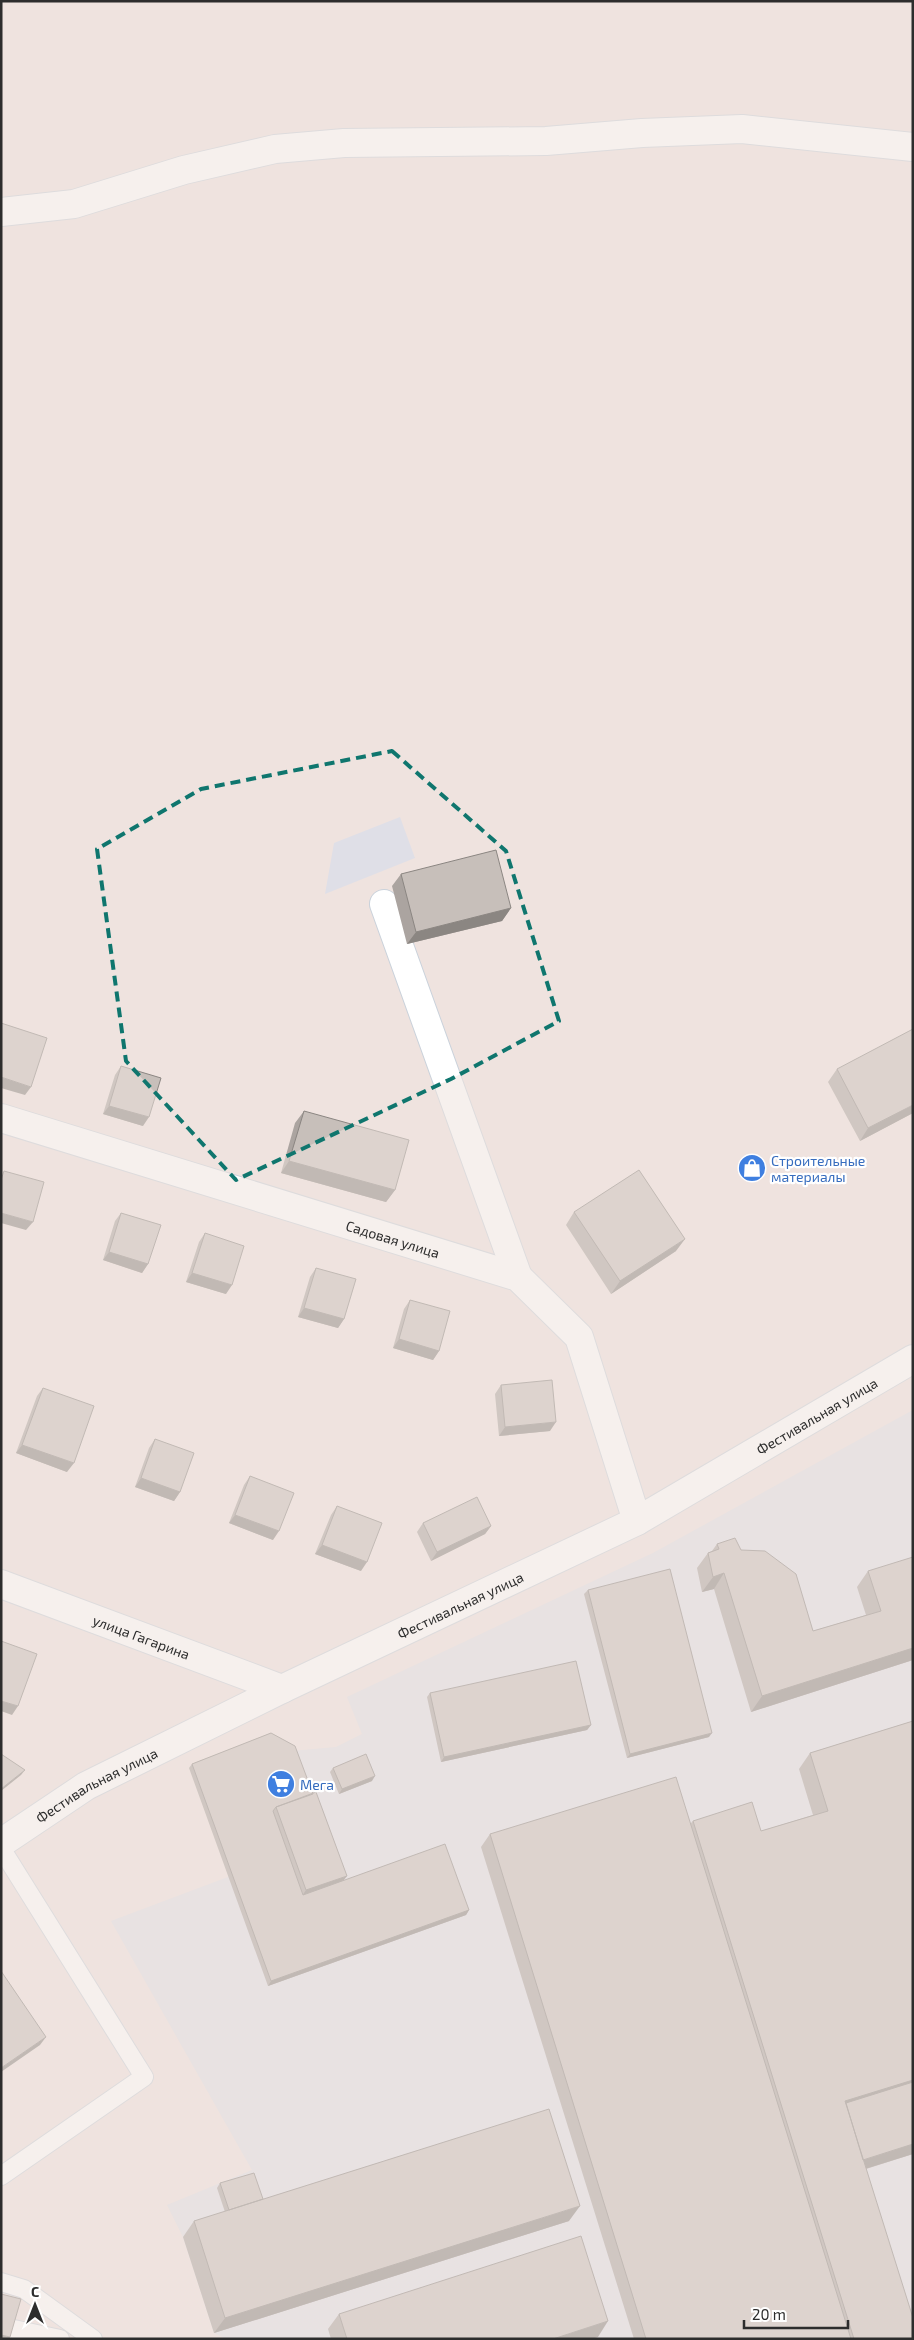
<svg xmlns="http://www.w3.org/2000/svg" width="914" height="2340" viewBox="0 0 914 2340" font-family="'Exo 2',sans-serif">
  <rect width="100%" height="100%" fill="#efe3df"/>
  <path fill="#dfdfe7" d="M400,817L415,858L325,894L334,843Z
    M913,1410V2339H226L214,2333L183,2237L167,2205L252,2170L111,1921L228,1877L292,1751L336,1747L362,1734L347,1697L653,1553Z"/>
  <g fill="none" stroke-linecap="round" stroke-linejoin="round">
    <defs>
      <path id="service" d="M1,1848L144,2077L1,2176
        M1,2282L24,2289L93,2339
        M9,2328L60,2339"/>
      <g id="minor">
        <path d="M1,212L74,204L184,170L275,149L344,143L546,141L642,133L742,129L913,147"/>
        <path d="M384,904L518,1277"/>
        <path id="s1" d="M1,1118L518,1277L579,1337L637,1521"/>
        <path id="s2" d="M1,1584L282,1689"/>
      </g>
      <g id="secondary">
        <path id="s3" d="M1,1843L86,1786L282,1689L637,1521L913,1359"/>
      </g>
    </defs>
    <use href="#service" stroke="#cad2db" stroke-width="20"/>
    <use href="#minor" stroke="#cad2db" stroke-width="30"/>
    <use href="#secondary" stroke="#cad2db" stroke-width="30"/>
    <use href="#service" stroke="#fff" stroke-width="18"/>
    <use href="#minor" stroke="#fff" stroke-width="28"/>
    <use href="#secondary" stroke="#fff" stroke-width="28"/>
  </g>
  <path fill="#aba4a0" d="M401,874L511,908L502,921L407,944L392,886Z
    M121,1066L143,1126L103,1114L115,1075Z
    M837,1069L913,1113L860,1141L828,1082Z
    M304,1111L395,1190L386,1202L281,1173L295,1123Z
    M574,1212L676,1251L611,1294L566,1225Z
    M121,1213L148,1264L142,1273L103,1260L115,1221Z
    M205,1233L226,1294L186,1282L199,1242Z
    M316,1268L344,1319L338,1328L298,1317L310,1277Z
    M410,1300L439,1351L433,1360L393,1348L404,1309Z
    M501,1385L550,1431L499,1436L495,1394Z
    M43,1388L67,1472L16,1453L37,1396Z
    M155,1439L180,1492L174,1501L135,1487L149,1448Z
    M250,1476L273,1540L229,1523L244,1485Z
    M337,1506L361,1571L315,1554L331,1515Z
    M423,1523L491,1526L485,1534L431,1561L417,1532Z
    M717,1544L741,1550L813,1631L866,1615L857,1587L868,1571L913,1660L751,1712L714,1589L702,1592L697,1568L708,1553L712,1551Z
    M588,1590L709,1737L627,1758L584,1594Z
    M430,1693L591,1725L587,1730L441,1762L427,1697Z
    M913,1721V2154L866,2169L913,2339H634L481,1847L490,1834L690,1824L693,1821L761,1831L813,1815L799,1769L810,1753Z
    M271,1733L344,1880L469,1910L466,1915L268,1986L189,1768L192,1764Z
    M333,1768L372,1781L339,1794L330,1772Z
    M220,2183L263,2199L569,2221L214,2333L183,2237L194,2221L225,2212L217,2188Z
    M339,2314L598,2337L591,2339H331L328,2329Z"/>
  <path fill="#8b8682" d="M511,908L502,921L407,944L416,932Z
    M1,1077L31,1087L25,1095L1,1088Z
    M913,1105V1113L860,1141L868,1128Z
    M109,1106L149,1117L143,1126L103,1114Z
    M289,1161L395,1190L386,1202L281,1173Z
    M1,1213L33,1222L26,1230L1,1223Z
    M685,1239L676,1251L611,1294L620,1281Z
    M109,1252L148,1264L142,1273L103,1260Z
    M192,1273L232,1285L226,1294L186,1282Z
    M304,1308L344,1319L338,1328L298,1317Z
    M399,1339L439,1351L433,1360L393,1348Z
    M556,1422L550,1431L499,1436L505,1427Z
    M22,1445L74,1463L67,1472L16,1453Z
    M141,1478L180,1492L174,1501L135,1487Z
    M235,1515L279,1531L273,1540L229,1523Z
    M491,1526L485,1534L431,1561L437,1552Z
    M322,1545L367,1562L361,1571L315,1554Z
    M724,1573L714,1589L702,1592L713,1577Z
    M913,1648V1660L751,1712L762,1696Z
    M1,1701L18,1706L12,1715L1,1711Z
    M591,1725L587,1730L441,1762L444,1757Z
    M712,1733L709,1737L627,1758L630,1754Z
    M25,1770L21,1775L1,1791V1789Z
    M375,1776L372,1781L339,1794L342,1789Z
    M347,1876L340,1885L300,1899L306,1890Z
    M469,1910L466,1915L268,1986L271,1981Z
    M46,2037L40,2045L1,2072V2068Z
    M913,2080V2092L845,2113V2101Z
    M913,2144V2154L852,2173L861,2161Z
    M580,2206L569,2221L214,2333L225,2318Z
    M608,2321L598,2337L591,2339H553Z
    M1,2335L10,2337L9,2339H1Z"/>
  <path fill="#c7bfba" stroke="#8b8682" d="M496,850L511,908L416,932L401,874Z
    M1,1023L47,1038L31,1087L1,1077Z
    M913,1029V1105L868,1128L837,1069Z
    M121,1066L161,1078L149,1117L109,1106Z
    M304,1111L409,1140L395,1190L289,1161Z
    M639,1170L685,1239L620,1281L574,1212Z
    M4,1171L44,1182L33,1222L1,1213V1180Z
    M121,1213L161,1225L148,1264L109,1252Z
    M205,1233L244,1246L232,1285L192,1273Z
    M316,1268L356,1279L344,1319L304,1308Z
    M410,1300L450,1311L439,1351L399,1339Z
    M552,1380L556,1422L505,1427L501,1385Z
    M43,1388L94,1406L74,1463L22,1445Z
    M155,1439L194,1453L180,1492L141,1478Z
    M250,1476L294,1493L279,1531L235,1515Z
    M477,1497L491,1526L437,1552L423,1523Z
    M337,1506L382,1523L367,1562L322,1545Z
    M735,1538L741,1550L765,1551L796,1574L813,1631L881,1611L868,1571L913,1557V1648L762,1696L724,1573L713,1577L708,1553L719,1549L717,1544Z
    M670,1569L712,1733L630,1754L588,1590Z
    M1,1641L37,1654L18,1706L1,1701Z
    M576,1661L591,1725L444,1757L430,1693Z
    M913,1721V2080L845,2101L913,2318V2339H854L693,1821L752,1802L761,1831L828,1811L810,1753Z
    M271,1733L295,1746L313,1794L276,1807L273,1811L303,1895L445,1844L469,1910L271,1981L192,1764Z
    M1,1754L25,1770L1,1789Z
    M366,1754L375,1776L342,1789L333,1768Z
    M676,1777L851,2339H646L490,1834Z
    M316,1792L347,1876L306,1890L276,1807Z
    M1,1971L46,2037L1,2068Z
    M913,2082V2144L863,2160L846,2103Z
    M549,2109L580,2206L225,2318L194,2221Z
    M254,2173L263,2199L229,2210L220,2183Z
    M581,2236L608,2321L553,2339H347L339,2314Z
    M1,2294L21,2299L10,2337L1,2335Z"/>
  <path d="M0 0H914V2340H0ZM392,751L506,851L559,1021L451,1079L236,1180L126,1061L97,849L201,789Z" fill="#efe3df" fill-opacity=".55" fill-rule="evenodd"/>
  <path fill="none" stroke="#0f766e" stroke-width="4" stroke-dasharray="10 6" stroke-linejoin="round" d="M392,751L506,851L559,1021L451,1079L236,1180L126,1061L97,849L201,789Z"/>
  <defs>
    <symbol id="shop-disc" viewBox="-11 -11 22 22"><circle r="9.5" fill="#3f7fe0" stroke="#fff"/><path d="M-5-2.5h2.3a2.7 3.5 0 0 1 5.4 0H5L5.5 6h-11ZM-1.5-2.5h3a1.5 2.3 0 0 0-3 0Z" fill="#fff"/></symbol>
    <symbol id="supermarket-disc" viewBox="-11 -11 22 22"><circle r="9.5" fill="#3f7fe0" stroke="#fff"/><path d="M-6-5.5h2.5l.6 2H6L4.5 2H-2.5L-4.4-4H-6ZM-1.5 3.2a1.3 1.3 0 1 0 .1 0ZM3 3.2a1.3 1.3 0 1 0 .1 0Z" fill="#fff"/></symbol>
  </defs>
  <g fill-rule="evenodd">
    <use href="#shop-disc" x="736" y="1152" width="32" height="32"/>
    <use href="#supermarket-disc" x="265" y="1768" width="32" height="32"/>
  </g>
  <g text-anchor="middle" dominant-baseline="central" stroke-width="4.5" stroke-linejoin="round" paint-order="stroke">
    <g font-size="14" fill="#366cbe" stroke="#fff" text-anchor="start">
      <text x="771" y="1160">Строительные<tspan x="771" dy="16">материалы</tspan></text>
      <text x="300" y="1784">Мега</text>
    </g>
    <g font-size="14" fill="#2d2d2d" stroke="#fff">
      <text stroke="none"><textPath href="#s1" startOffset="410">Садовая улица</textPath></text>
      <text stroke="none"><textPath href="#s3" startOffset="922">Фестивальная улица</textPath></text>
      <text stroke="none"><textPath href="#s3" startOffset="518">Фестивальная улица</textPath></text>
      <text stroke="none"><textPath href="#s2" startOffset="150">улица Гагарина</textPath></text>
      <text stroke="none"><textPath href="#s3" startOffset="112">Фестивальная улица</textPath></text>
    </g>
  </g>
  <rect width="914" height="2340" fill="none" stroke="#2d2d2d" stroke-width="5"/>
  <g transform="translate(35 2305)" stroke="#ffffff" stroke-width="4" paint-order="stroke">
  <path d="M0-4L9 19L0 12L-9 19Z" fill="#2d2d2d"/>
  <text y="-8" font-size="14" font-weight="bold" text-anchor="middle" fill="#2d2d2d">С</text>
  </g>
  <path d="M744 2320v8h104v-8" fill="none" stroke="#2d2d2d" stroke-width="2.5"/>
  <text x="752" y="2320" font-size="15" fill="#2d2d2d" stroke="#ffffff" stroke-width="4" paint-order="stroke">20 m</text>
</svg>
